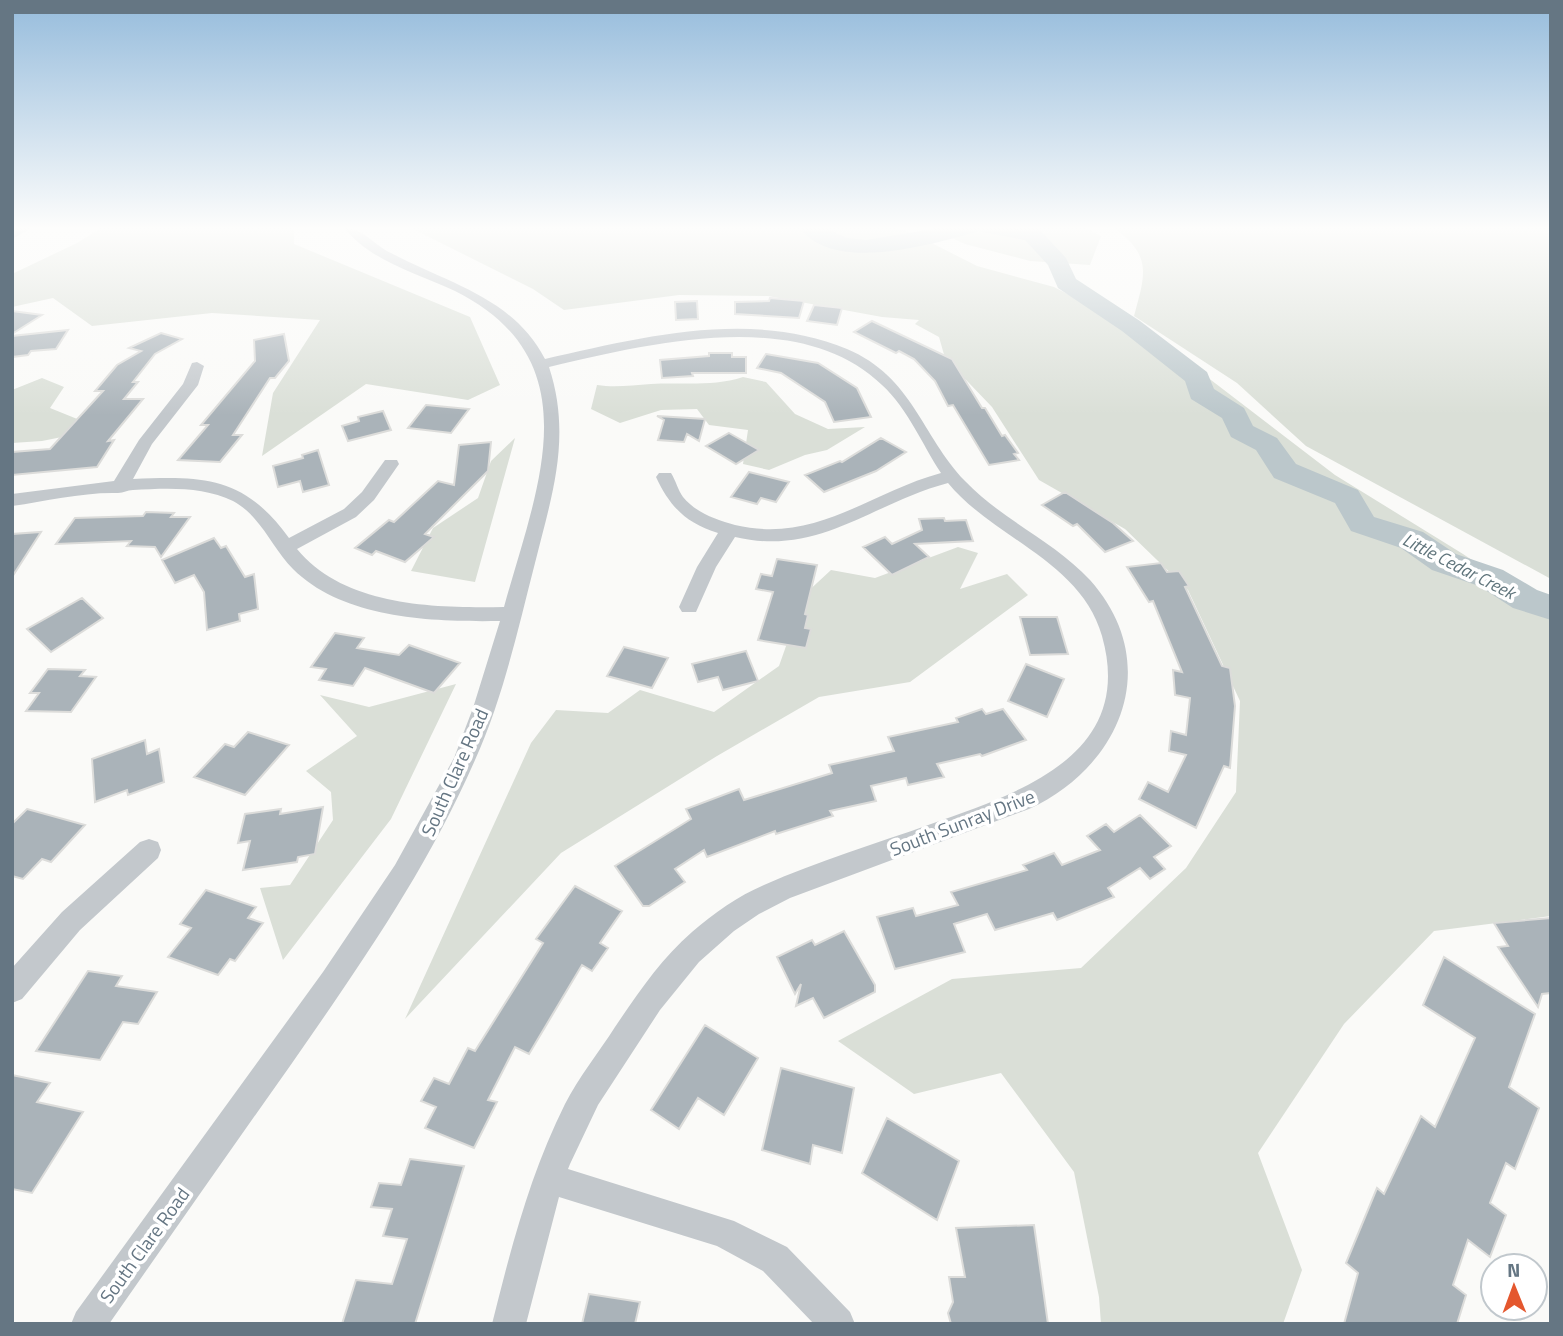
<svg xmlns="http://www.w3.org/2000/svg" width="1563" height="1336" viewBox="0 0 1563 1336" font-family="'Titillium Web',sans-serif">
  <rect width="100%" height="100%" fill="#fafaf8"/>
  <path fill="#dadfd7" d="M101,228H294V244L470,317L500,385L468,400L366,384L262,456L273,393L320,320L212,313L92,326L53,298L12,307V274L77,243Z
    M411,228H895L910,232L977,266L1054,287L1164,344L1335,475L1463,554L1551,613V916L1434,931L1344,1024L1258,1153L1302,1270L1283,1324H1101L1099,1297L1074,1172L1001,1073L914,1094L838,1041L952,979L1081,968L1186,868L1236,792L1240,701L1188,590L1125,529L1039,480L992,407L945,358L939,337L915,324L919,320L882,317L768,296L679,295L564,310L533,289Z
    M930,228H1085L1101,236L1090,265L1030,261L965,244Z
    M1114,228H1551V579L1306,446L1237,383L1134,316C1145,275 1153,256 1114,228Z
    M743,377L766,382L795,414L828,429L865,427L827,450L805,455L769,470L743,464L748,430L709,425L697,409L661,410L620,423L591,409L597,385C616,388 632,385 651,384C682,382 713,387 743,377Z
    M42,378L64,387L50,408L102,429L42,441L12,443V390Z
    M515,438L475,582L411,571L433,528L478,498L491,461Z
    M958,547L978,553L960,589L1007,574L1028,595L910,682L819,697L717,756L561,853L405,1019L531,743L556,710L608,713L640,690L714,712L779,666L804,595L831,570L875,578Z
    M456,684L391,819L283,960L260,888L290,885L333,820L331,792L306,771L357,736L320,695L369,707Z"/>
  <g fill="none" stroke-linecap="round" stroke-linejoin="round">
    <path fill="#bbc7cb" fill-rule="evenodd" d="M800,228H825L847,238L866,240L939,228H1031L1040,230L1066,258L1076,279L1140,321L1207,372L1214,389L1244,408L1253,426L1277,438L1296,464L1358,490L1374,517L1423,532L1456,554L1503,570L1537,590L1551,595V620L1513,608L1479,586L1432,570L1401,548L1351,531L1335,503L1274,478L1256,450L1231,437L1222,418L1191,399L1185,381L1122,331L1058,288L1048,265L1025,240L982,232L979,229L976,232C932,244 834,274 800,228Z"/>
  </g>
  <path fill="#aab3b9" stroke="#dcdcda" stroke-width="2" d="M770,298L804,301L799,318L735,314V302L769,301Z
    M697,301L698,319L676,320L675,302Z
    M814,305L842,308L837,325L807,321Z
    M12,311L42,315L12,334Z
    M872,321L952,359L982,408H985L1002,436L1005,435L1018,453L1014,454L1019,460L989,465L953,405L948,406L935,381L914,359L899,351L896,353L854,332Z
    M68,330L56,349L31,351L28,355L12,357V336Z
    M161,333L182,339L155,354L133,382H138L124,399H143L108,441L114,440L97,467L12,475V452L50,449L103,391H95L117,365L141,351L129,348Z
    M284,334L289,361L275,378H270L233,435H242L220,462L178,460L208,425H201L255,361L254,340Z
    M709,353H732V357H746V373H692L693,376L662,378L660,360L709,356Z
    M766,354L818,363L857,388L871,417L834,422L825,402L781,373L757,368Z
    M426,405L469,409L451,433L408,428Z
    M383,411L391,430L348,441L342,426L359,421L358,417Z
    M657,416L705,419L699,441L687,434L684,442L658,440L664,420Z
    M729,433L759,450L736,464L706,446Z
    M881,438L906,452L876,471L824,492L805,475L840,461L842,462Z
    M491,442L488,471L425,534L434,537L405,562L376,551L372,555L355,548L389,520L394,522L438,481L454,485L459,445Z
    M318,450L329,485L303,492L300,481L278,487L273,466L303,458L302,455Z
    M749,472L789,482L776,502L761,498L757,504L731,497Z
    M1065,492L1113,523L1133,541L1105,552L1077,524L1073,526L1042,505Z
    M146,512L174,513L171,517H190L161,557L155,547L127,546L131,541L56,544L75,518L143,516Z
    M944,518L945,521L966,520L973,541L915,544L929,557L892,575L863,547L885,537L892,544L922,530L919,519Z
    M41,532L12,577V534Z
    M214,538L221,548L226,546L245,577L254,574L258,609L239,614L240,621L207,630L204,592L194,575L175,583L162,560Z
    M777,559L817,565L805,614L808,615L805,628L811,629L806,648L758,640L773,592L756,589L761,574L772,576Z
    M1161,563L1167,572L1179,571L1189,586L1185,587L1222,666L1230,668L1235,706L1230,768L1224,766L1196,828L1139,799L1148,782L1168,792L1186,755L1169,751L1171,731L1186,735L1190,698L1175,695L1173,670L1182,672L1153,601L1149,602L1127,567Z
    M82,598L103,618L51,652L27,629Z
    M1020,617H1057L1068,654L1030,655Z
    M335,633L364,638L357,648L399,655L409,645L460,663L434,693L365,668L353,686L319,680L326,669L311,667Z
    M624,647L668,658L652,688L607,676Z
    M746,651L758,681L723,690L718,677L698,682L692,664Z
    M1026,664L1064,679L1047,717L1008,701Z
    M48,669L85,670L80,676L96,677L71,712L26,711L39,693H30Z
    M982,709L986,714L1003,709L1026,740L982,756L980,754L937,764L944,777L908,785L906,778L871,786L876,801L830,811L833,816L776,834L775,831L707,857L704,850L675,869L685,882L649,906H643L615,866L691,819L686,809L739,789L744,800L832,773L829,765L894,751L888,737L958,722L956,718Z
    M248,732L289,745L245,795L194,777L225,744L234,747Z
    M145,740L147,754L159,749L164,782L128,795L127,790L95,802L92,759Z
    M323,807L315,854L298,857L297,862L243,870L250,841L238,843L245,814L281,809L280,814Z
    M27,809L85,825L51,862L42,859L23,879L12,876V824Z
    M1140,815L1171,846L1154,857L1165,869L1150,879L1140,868L1108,888L1114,897L1057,920L1053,913L995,930L987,914L954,924L965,952L895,969L877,917L913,908L916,916L958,905L951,892L1027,870L1023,865L1054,853L1062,865L1100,850L1087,836L1106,824L1114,832Z
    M575,886L622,911L600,943L608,948L592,971L582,965L529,1054L515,1047L488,1100L497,1102L474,1148L425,1128L436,1107L421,1101L434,1078L449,1084L468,1048L475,1051L543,943L536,939Z
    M206,890L256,907L248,918L263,923L235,961L230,959L218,975L168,957L191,928L180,924Z
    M1551,918V993L1542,994L1538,1007L1498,947L1508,946L1494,923Z
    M844,931L875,985V992L824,1018L813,998L796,1006L801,984L795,994L777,957L812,940L815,945Z
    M1444,957L1535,1014L1509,1087L1539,1108L1515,1169L1506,1163L1490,1203L1506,1215L1490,1257L1468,1240L1453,1285L1466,1295L1457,1324H1344L1358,1273L1346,1263L1377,1188L1384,1194L1421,1116L1435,1127L1475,1038L1423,1005Z
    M88,971L122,976L116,986L157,992L138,1024L123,1022L100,1060L36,1051Z
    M705,1025L758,1058L724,1115L698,1098L679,1129L651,1110Z
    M781,1068L854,1088L842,1153L813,1145L810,1164L762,1150Z
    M12,1075L50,1083L37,1102L83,1112L32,1193L12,1189Z
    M887,1118L959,1161L937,1220L862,1173Z
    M410,1159L464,1166L415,1324H342L356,1280L392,1284L407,1239L383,1236L392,1209L371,1207L379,1183L401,1185Z
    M1034,1225L1048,1324H951L948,1313L953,1302L949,1277H965L956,1228Z
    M589,1294L640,1302L635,1324H582Z"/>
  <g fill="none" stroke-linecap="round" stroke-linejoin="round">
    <path fill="#c3c8cc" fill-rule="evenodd" d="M16,228H32L12,239V230Z
      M344,228C363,228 374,245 391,253C447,283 513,297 545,359C642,337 751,309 847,349C913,377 921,435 965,481C1002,520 1054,541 1090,580C1164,663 1122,766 1029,809L790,898L759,914L734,931L699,962L660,1010L598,1105L570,1164L568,1169L734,1221L787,1247L850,1312L855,1324H814L763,1271L717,1246L559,1197L526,1324H492C511,1248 530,1174 565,1104C579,1077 599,1052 615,1027C638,993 661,959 692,932C714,913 738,896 764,885C818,861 875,844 931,824C1018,793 1136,756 1102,636C1081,561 993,538 948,483C872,503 819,557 735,537L716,567L696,612H682L679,607L697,567L718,533C686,523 670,507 656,477L659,473H671C676,481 678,490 683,497C696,513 717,520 735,525C816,544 868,493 941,473C922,444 908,409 882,385C800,305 647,344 549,367C572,437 552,495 535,563C518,629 503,698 475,760C427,870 358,968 290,1066C229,1152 169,1238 109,1324H71L76,1312L323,972L395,865L454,758L473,708L500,621C433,622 343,619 293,569C272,548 261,516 233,501C203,486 166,488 133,490C127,490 124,493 118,493C83,492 47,501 12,506V494L114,481L139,440L183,384L192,363L197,362L204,366L198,385L152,444L133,479C204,476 244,476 289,538L344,509L362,492L385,460H397L399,464L374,500L356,517L297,549C345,607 435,608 504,607C536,490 595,361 455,291C417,273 372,262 344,228Z
      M149,839L158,842L161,850L158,858L80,930L22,999L12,1003V968L62,912L140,842Z"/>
  </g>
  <linearGradient id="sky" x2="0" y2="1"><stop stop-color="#96bcdc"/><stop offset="0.55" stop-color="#fdfdfc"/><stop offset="1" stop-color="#fdfdfc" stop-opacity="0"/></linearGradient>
  <rect width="1563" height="415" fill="url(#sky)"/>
  <g text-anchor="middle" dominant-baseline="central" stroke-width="7" stroke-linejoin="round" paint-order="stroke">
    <g font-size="18" font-style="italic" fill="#60757c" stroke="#fff">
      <text transform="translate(1459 566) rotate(27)">Little Cedar Creek</text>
    </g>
    <g font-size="19" fill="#657683" stroke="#fff">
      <text transform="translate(454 772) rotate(-66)">South Clare Road</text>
      <text transform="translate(962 822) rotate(-21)">South Sunray Drive</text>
      <text transform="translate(144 1245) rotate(-54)">South Clare Road</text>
    </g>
  </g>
  <rect width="1563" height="1336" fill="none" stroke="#657683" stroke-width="28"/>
  <g transform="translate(1514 1287) rotate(359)"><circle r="33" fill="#ffffff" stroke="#c1c8cd" stroke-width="2"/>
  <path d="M0-5L12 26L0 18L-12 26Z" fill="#e4572e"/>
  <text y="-10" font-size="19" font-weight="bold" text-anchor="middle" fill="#657683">N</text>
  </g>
</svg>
